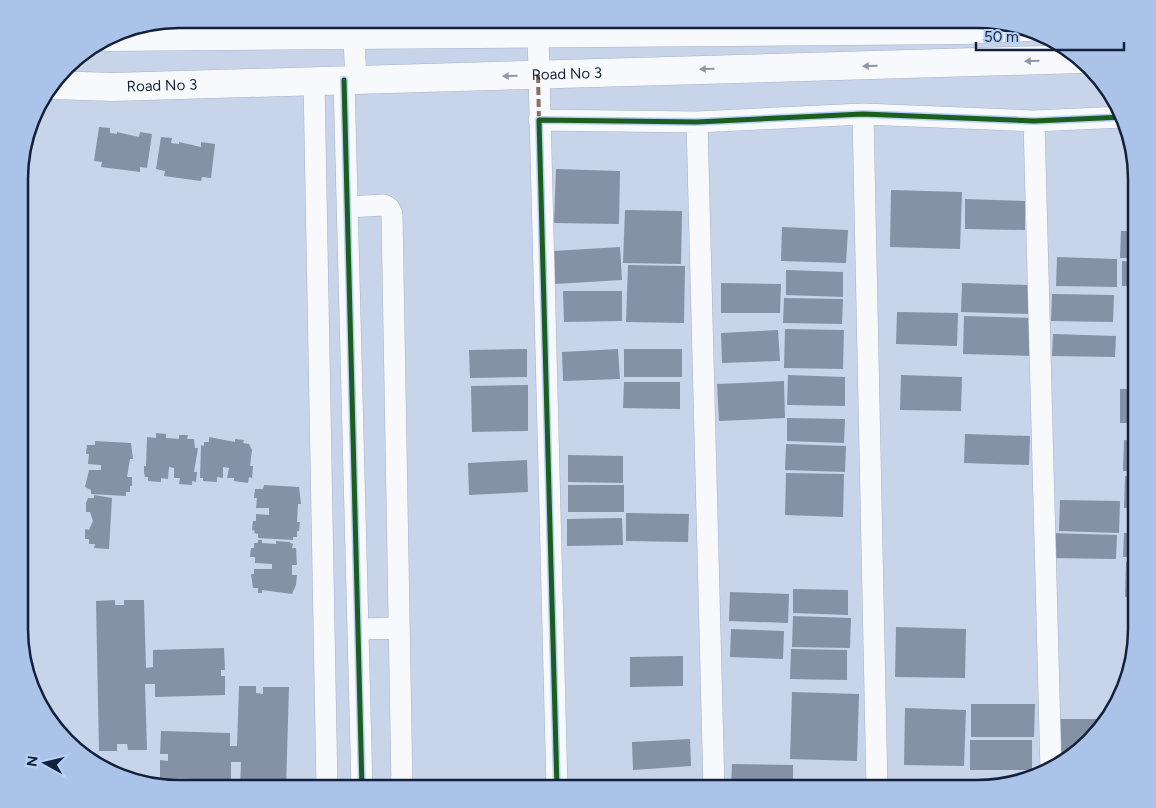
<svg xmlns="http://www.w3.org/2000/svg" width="1156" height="808" viewBox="0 0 1156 808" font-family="Figtree,sans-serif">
  <rect width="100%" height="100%" fill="#c7d4e9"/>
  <path fill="#8592a6" d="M99,127L110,128V133L117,134V132L139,137L140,132L152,134L147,168L140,167V172L101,167L102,162L94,161Z
    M161,137L172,138L171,143L179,144V142L201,147V142L215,144L211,178L202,177L201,181L164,176L165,171L156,169Z
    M556,169L620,171L619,224L554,223Z
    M891,190L962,192L960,249L890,247Z
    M965,199L1025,201V230L965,229Z
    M625,210L682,211L681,264L623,263Z
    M782,227L848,230L846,263L781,261Z
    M1121,231H1137V258H1120Z
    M620,247L622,280L555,284L553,251Z
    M1057,257L1117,259V287L1056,286Z
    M1122,261L1137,262V286H1122Z
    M628,265L685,266L684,323L626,322Z
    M786,270L843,272V297L786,295Z
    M721,283L781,284L780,313H721Z
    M962,283L1029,285V314L961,312Z
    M563,291H622V321L564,322Z
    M1052,294L1114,295L1113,322L1051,321Z
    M784,298L843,299L842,324L783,323Z
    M897,312L958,313L957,346L896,344Z
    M964,316L1032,318L1031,356L963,354Z
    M785,329L844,330L843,369L784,368Z
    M778,330L780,361L722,363L721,333Z
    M1053,334L1116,336L1115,357L1052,356Z
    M527,349V377L470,378L469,350Z
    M618,349L620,379L563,381L562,352Z
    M624,349H682V377H624Z
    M788,375L845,377V406L787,405Z
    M901,375L962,377L961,411L900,410Z
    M784,381L785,418L719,421L717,384Z
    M624,382H680V409L623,408Z
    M528,385V431L472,432L471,386Z
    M1120,389H1137V423H1120Z
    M787,418L845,419L844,443L787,441Z
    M156,433L166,434V438L179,439V435H188L187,439H194L195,448H198L194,472H197L196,482L192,481V485L179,484L180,478H174V468L169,467L168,479L161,478V482L148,481V477H145L144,472V466H146L147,437L156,438Z
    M965,434L1030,436L1029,465L964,463Z
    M209,437L235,442V439L244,440L243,443L249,444L252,450L250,466H253L252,478L249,477L248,483L234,481V478H227L229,468L223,467V478L217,477V482L203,481V478H200L201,445L204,446V442H209Z
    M1124,440L1137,441V471H1123Z
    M95,441L131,443L133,459H130L127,477H132V486H130V492H126V496L91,494V490L85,487L89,470H101V465L88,464L89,454H86L87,445H95Z
    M786,444L846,446L845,472L785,470Z
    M568,455L623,456V483L568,482Z
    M527,460L528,492L469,495L468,463Z
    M786,473L844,474L843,517L785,515Z
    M1125,476H1137V508H1124Z
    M264,485L299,487L301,504H298L297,522H300L299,531H297V537H293V540L258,538V534L254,533L255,531L252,530L253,521H256V514L269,515V508H256L257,498H254L255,489H263Z
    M568,485H624V512H568Z
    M94,495L112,498L109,549L94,548L95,544H89V539H85V529L89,530L93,521L90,512H86V503L88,498H94Z
    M1060,500L1120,501L1119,533L1059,531Z
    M626,513L689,514L688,542L626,541Z
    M622,518L623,545L567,546V519Z
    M1049,533L1117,535L1116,559L1048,558Z
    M1124,533H1137V557H1123Z
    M258,540H262V543L276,544V541L289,542L293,544L292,548H296L297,565H292V575H297L296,585L292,594L262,590V593H258V588H253L251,574H254V569H272V564L255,563V557H250L251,548H254V543H258Z
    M1126,562H1137V597H1125Z
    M793,589L848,590V615L793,613Z
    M730,592L789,594L788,623L729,621Z
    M115,600V605H124V600H144L146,668L153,667V650L224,648L225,670H221V676H225V695L155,697V684H145L147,750H128L127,744H117V751H99L96,601Z
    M793,616L851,618L850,648L792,647Z
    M896,627L966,629L965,678L895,677Z
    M731,629L784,631L783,659L730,657Z
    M791,649L847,650V680L790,679Z
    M1129,652L1134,653L1130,676H1129Z
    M683,656V686L630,687V657Z
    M239,686H256V693L263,694V687H289L286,789H240L241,762H231V780L160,778V760L168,761V754H160L161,731L230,733V746H237Z
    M792,692L859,694L857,761L790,759Z
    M971,704H1035L1034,737H971Z
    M905,708L966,710L964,766L904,765Z
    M1059,719H1109L1104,727L1071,754H1059Z
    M690,739L691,766L633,770L632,742Z
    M970,740H1032V770H970Z
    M732,764L793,765V789H731Z
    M798,786L842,788V789H798Z"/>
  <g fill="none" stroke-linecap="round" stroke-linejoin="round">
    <defs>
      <path id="street" d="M353,19L356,80
        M538,34L557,789
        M344,80L362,789
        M314,81L327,789
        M863,114L877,789
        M539,120L697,122L863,114L1034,121L1123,117
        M1034,121L1051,771
        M697,122L714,789
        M347,207L384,205L389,208L392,214L402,789
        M358,629L399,628"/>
      <g id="secondary">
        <path d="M107,37L965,30L1028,27"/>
        <path id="s1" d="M52,85L113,87L1081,59"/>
      </g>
    </defs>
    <use href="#street" stroke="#a5b2c7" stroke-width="22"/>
    <use href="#secondary" stroke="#a5b2c7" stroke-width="29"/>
    <use href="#street" stroke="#f7f9fc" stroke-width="21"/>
    <use href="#secondary" stroke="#f7f9fc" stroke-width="28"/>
    <path stroke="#8d6e63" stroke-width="4" stroke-dasharray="8 4" stroke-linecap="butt" d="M538,75L539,120"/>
    <defs>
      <path id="cycleway" d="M344,80L362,789
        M557,789L539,120L697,122L863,114L1034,121L1123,117"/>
    </defs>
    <use href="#cycleway" stroke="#b8d1f8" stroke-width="8"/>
    <use href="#cycleway" stroke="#1b5e20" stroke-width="5"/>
  </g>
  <defs><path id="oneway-solid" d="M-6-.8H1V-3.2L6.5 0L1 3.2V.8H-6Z" transform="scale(1.25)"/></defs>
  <g fill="#9098a5">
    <use href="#oneway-solid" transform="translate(1032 61) rotate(178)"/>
    <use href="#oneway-solid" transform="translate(870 66) rotate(178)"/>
    <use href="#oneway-solid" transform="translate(707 69) rotate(178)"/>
    <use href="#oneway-solid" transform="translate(510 76) rotate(178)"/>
  </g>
  <g text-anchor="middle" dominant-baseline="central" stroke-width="5" stroke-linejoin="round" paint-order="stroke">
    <g font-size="15" fill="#13223a" stroke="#b8d1f8">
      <text stroke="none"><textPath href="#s1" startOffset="515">Road No 3</textPath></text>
      <text stroke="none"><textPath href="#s1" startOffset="110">Road No 3</textPath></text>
    </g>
  </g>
  <path d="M0 0H1156V808H0ZM179 28H977A151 151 0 0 1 1128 179V629A151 151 0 0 1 977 780H179A151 151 0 0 1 28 629V179A151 151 0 0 1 179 28Z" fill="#abc3e9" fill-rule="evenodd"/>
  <path fill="none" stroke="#13223a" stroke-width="2.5" d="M179 28H977A151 151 0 0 1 1128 179V629A151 151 0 0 1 977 780H179A151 151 0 0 1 28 629V179A151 151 0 0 1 179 28Z"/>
  <g transform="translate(45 763) rotate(278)" stroke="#b8d1f8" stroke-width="4" paint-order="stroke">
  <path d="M0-4L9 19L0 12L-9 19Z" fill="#13223a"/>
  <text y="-8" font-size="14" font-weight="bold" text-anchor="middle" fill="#13223a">N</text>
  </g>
  <path d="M976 42v8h148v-8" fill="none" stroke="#13223a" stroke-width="2.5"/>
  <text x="984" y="42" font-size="15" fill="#13223a" stroke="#b8d1f8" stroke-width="4" paint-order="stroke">50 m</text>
</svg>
